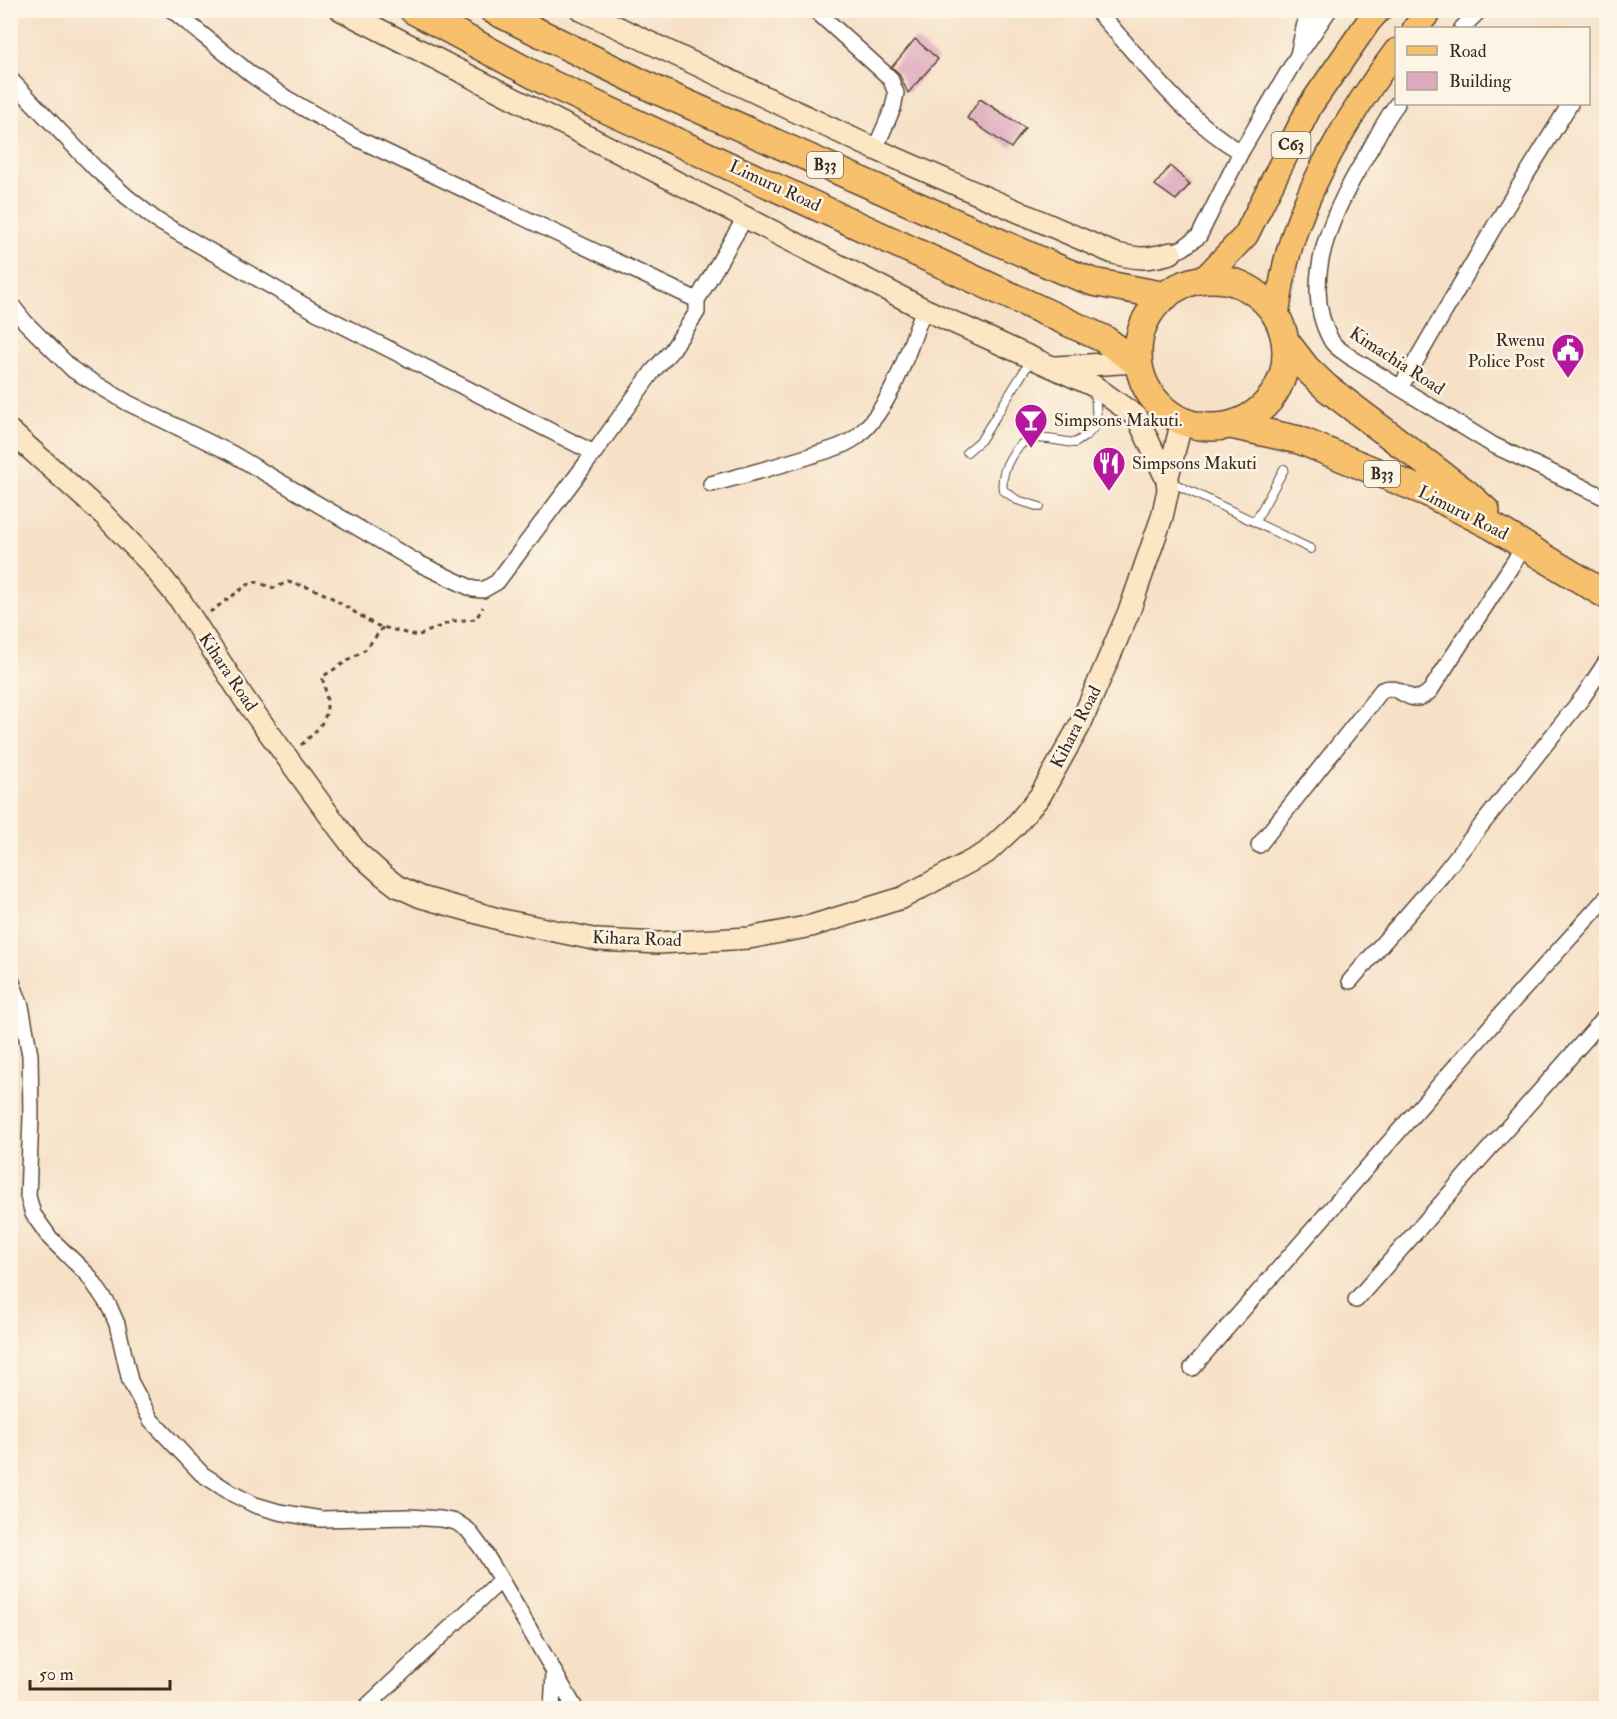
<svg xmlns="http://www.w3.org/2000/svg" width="1617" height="1719" viewBox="0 0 1617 1719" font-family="'IM FELL Double Pica',serif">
  <rect width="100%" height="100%" fill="#fcf5e5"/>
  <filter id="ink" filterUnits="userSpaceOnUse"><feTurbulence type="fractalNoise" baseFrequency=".0167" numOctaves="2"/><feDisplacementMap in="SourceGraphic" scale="12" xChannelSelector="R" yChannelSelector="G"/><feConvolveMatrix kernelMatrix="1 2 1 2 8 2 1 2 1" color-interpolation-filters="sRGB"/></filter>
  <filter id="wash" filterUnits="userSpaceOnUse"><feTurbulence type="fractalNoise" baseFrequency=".008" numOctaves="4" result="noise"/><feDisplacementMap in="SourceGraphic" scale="24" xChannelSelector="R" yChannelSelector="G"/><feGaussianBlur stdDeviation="1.35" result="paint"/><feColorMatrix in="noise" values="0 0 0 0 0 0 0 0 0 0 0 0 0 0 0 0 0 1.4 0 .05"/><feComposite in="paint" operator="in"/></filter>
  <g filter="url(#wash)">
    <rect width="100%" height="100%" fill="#f6e0c6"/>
    <g id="blocks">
      <path fill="#dfa9bd" d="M915,39L938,59L908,93L899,74L892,67Z
        M980,99L1025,128L1011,148L967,118Z
        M1170,166L1190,184L1176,200L1155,185Z"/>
    </g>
  </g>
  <g filter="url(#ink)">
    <use href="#blocks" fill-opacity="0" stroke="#574537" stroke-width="1.5"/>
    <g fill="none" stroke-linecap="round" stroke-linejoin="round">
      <defs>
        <path id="lane" d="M967,452L981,440L1031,360
          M1169,481L1311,549
          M1040,507L1017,500L1003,490C1000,471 1015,440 1036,438C1047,438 1064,442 1075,443L1087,435L1097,424L1095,390
          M1255,522L1284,469"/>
        <path id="street" d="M815,10L890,78L896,93L893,108L875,149
          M1096,10C1142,59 1182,118 1241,152
          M1462,28L1480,10
          M1304,47L1329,10
          M10,79L96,169L126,196L156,220L316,312L594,453L653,371L672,350L697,312V300L356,138L286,98L252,75L172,10
          M1397,104C1386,118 1378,135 1369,151C1337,205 1296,280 1332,342C1337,349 1347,354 1353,359L1493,445L1606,498
          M1171,253L1183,248L1199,236L1241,152L1298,55L1308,10
          M697,300L745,218
          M10,303L25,322L73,370L128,403L231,453L418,563L473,589L483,590L497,582L594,453
          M1400,388L1494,227L1570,104
          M711,484C745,475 779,466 813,455C829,450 846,446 859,435C894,403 907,352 924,309
          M1259,845L1382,690C1401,681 1409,711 1430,691L1525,545
          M10,977L21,1006L30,1055L31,1116L28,1196L33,1214L50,1238L88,1275L109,1306L117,1324L130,1381L151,1420L202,1474L233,1494L255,1505L279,1512L321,1519L409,1517L441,1519L456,1522L468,1530L483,1550L501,1580L575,1708
          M1350,981L1442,875L1583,697L1606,662
          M1356,1300L1606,1016
          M1192,1368L1503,1012L1606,898
          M365,1708L501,1580
          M552,1708L554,1673"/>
        <path id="secondary" d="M341,10L924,309L1094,386L1137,417L1167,480
          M581,10L875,149L1113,253C1136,259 1147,260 1171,253
          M1056,367L1136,362
          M10,431L104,515L150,563L180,600L245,700L335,823L357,852L384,876L397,886L421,897L502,920L598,940L659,943L749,938L811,926L902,898L986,853L1015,826L1040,796L1080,725L1130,609L1162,517L1168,490L1167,480L1182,421"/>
        <path id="primary" d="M1415,28L1431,10
          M1204,279L1246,235L1310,106L1369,21L1379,10
          M1277,312C1280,295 1282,278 1286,262C1304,189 1351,111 1396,51"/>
        <path id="highway" d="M413,10L547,82L1104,339L1136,362
          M493,10L654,89L1064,271L1093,282L1166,296
          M1138 353a74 74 0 1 1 148 0a74 74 0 1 1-148 0Z
          M1289,346L1306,368L1327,388L1466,493L1486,511
          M1231,425L1299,440L1428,493L1492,526L1606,595"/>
      </defs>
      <use href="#lane" stroke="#574537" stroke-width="10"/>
      <use href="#street" stroke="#574537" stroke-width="18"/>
      <use href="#secondary" stroke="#574537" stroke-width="24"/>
      <use href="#primary" stroke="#574537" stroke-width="27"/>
      <use href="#highway" stroke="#574537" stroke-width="30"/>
      <path stroke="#574537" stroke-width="3" stroke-dasharray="4.5 4.5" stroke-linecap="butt" d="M210,612L253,581L274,588L288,582L311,588L329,596L375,625L417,636L453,621L476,619L483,607
        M301,745C328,721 332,713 322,677L366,649L384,626"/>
      <use href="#lane" stroke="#fff" stroke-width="8"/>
      <use href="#street" stroke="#fff" stroke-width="15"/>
      <use href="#secondary" stroke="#fce6c4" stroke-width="21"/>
      <use href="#primary" stroke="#f7c06c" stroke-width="24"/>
      <use href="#highway" stroke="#f7c06c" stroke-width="27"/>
    </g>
  </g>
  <defs>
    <symbol id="civic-pin" viewBox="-11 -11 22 30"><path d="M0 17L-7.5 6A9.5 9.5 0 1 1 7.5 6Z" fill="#b5179e" stroke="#fcf5e5"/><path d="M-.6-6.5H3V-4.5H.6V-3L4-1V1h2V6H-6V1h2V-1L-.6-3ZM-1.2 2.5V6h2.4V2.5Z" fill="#fff"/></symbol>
    <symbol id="bar-pin" viewBox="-11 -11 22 30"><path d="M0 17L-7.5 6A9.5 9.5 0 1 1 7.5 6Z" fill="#b5179e" stroke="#fcf5e5"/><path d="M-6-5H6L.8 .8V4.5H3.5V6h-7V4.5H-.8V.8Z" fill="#fff"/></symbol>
    <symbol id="restaurant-pin" viewBox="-11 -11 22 30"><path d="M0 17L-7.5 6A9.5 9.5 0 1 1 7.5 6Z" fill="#b5179e" stroke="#fcf5e5"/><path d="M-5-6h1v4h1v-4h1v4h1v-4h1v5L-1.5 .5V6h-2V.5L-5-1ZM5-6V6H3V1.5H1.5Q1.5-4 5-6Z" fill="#fff"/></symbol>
  </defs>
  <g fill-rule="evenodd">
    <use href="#civic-pin" x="1549" y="331" width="38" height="52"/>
    <use href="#bar-pin" x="1012" y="401" width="38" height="52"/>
    <use href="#restaurant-pin" x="1090" y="444" width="38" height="52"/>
  </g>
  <g text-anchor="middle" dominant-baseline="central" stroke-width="5" stroke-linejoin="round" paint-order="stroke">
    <g fill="#fcf5e5" stroke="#75675a" stroke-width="1.5">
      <rect x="1271.5" y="132" width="39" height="26" rx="4.5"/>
      <rect x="807" y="152" width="36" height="26" rx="4.5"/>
      <rect x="1364" y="461" width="36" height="26" rx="4.5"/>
    </g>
    <g font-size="16" font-weight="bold" fill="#3b2a1e">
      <text x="1291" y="145">C63</text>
      <text x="825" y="165">B33</text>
      <text x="1382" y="474">B33</text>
    </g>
    <g font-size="18" fill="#3b2a1e" stroke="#fcf5e5">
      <text transform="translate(775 186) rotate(25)">Limuru Road</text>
      <text transform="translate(1397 361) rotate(33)">Kimachia Road</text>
      <text transform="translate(1463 513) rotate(27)">Limuru Road</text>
      <text transform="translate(228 672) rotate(56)">Kihara Road</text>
      <text transform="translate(1076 727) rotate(-63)">Kihara Road</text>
      <text transform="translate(637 939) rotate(2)">Kihara Road</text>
    </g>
    <g font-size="18" fill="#3b2a1e" stroke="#fcf5e5" text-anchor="start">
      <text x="1545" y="340" text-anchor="end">Rwenu<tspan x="1545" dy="21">Police Post</tspan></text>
      <text x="1054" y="420">Simpsons Makuti.</text>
      <text x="1132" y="463">Simpsons Makuti</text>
    </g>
  </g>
  <rect width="1617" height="1719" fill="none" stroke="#fcf5e5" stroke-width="36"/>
  <rect x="1395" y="27" width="195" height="78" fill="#fcf5e5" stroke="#afa495" stroke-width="1.5"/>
  <rect x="1407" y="46" width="30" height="9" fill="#f7c06c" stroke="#afa495" stroke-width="1.5"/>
  <text x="1449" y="57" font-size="18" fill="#3b2a1e">Road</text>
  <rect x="1407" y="72" width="30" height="18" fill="#dfa9bd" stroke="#afa495" stroke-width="1.5"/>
  <text x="1449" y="87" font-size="18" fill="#3b2a1e">Building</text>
  <path d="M30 1680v9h140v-9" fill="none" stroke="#3b2a1e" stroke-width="3"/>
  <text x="39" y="1680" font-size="18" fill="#3b2a1e" stroke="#fcf5e5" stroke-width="4.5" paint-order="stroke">50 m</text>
</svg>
